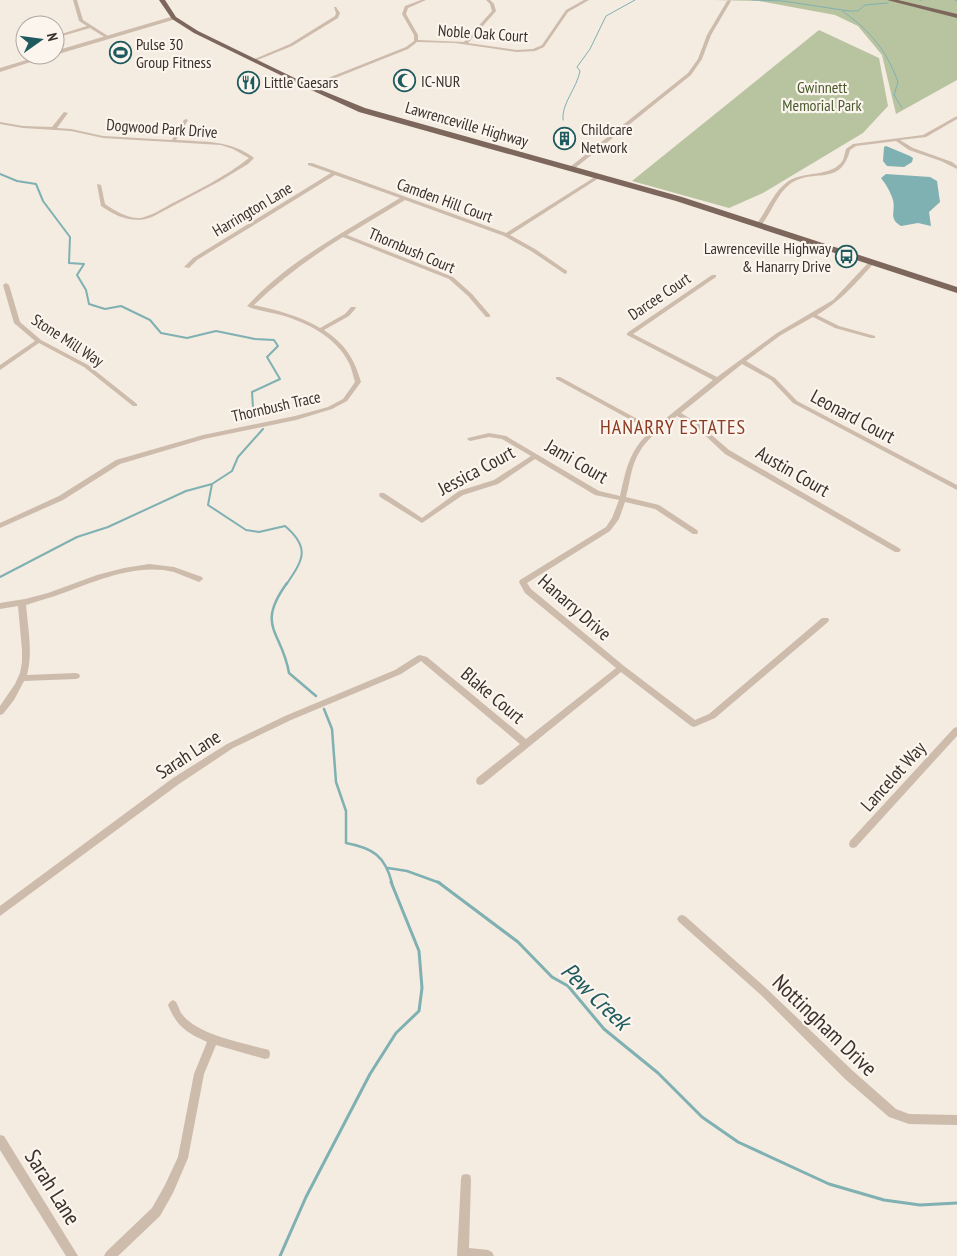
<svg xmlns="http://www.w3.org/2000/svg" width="957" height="1256" viewBox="0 0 957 1256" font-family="'PT Sans Narrow',sans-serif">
  <rect width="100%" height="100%" fill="#f4ebe1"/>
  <path fill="#b8c4a0" d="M714,0H957V80L896,114L882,55L858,26L835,15L759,1Z
    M819,30L879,58L888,106L863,133L763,193L729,208L632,181Z"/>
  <path fill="#7fb0b2" d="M886,146L910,156L913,158L912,162L904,167L887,166L883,161L884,147Z
    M886,174L930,177L937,181L940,202L929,212L931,226L918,223L901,226C888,218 896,212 893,200C891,193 886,184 881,178Z"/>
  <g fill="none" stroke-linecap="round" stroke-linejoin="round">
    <path stroke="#7fb0b2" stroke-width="1" d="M753,0L783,1L849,11H858L865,5L888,3
      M920,0H922
      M955,0L957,1
      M842,11C869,29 887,51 898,82L894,95L902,108
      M563,120C561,104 577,88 580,71L577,67L590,49L606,16L635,0"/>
    <path stroke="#7fb0b2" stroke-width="2" d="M0,174L17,181L36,184L43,201L70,237L69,263L84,264L77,275L86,290L89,304L105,309L121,306L150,320L161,333L187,338L216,331L255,339L274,340L278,346L267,357L280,379L252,392L253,408L260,416
      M212,484L208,505L246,530L259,532L285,526C311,548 303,560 286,585
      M0,577L77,537L108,527L186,491L212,484L232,471L238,457L263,429"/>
    <path stroke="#7fb0b2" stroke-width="2.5" d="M287,583C255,627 282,631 289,673L316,696
      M324,709L332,729L336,782L346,811V843C373,848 385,856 392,883
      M388,868L407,871L440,883"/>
    <path stroke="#7fb0b2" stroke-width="3" d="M438,882L518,942L552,977L568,986L604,1029L658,1073L702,1117L738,1142L829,1184L884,1200L920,1205L957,1203
      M280,1256L306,1197L370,1074L396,1033L419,1011L422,988L419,951L391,882"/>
    <path fill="#cdbbac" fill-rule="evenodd" d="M73,0H77L83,20L108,36V38H106L90,28L55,38V36L87,26L79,21Z
      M421,0H426L408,8L406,14L418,35V40L464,42L492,11L490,4L486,0H490L494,4L496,11L468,43L517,50L533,49L542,45L566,10L584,0H589L568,12L544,47L535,51L517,52L455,43L417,42L408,49L310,88H308V86L406,47L414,41V35L402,14L405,6Z
      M729,0L731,1L711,35L702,59L691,75L574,169H570V167L688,73L698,59L707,35L727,1Z
      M334,7H336L340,13L338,18L292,46L255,61L252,60L290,44L335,16L336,13Z
      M24,22L28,25L25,26L22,23Z
      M64,112L68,113L57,128L71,129L103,136L172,140L184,120L186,119L188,120L176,140C205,142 231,140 254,158L248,164L220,181L152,217C133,224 117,217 101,206L97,184L101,185L105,204C115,211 128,219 141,218C150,216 161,210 169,205C196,191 225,177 249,158L233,149L221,145L103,138L71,131L23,128L0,124V122L23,126L52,127Z
      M957,116V119L926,137L900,140L913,148L952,162L957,166V169L941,161L909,150L896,141L856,146L850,150C840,188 814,167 790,184C777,194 771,213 761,226L756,225C766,212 773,193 786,183C801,170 833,178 843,160C844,157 845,153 846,149L853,144L923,135Z
      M308,163H312L506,233L598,175L602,176L510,235L535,249L567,271V273L565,274L531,251L504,236L405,200L347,235L453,277L472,294L490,315V317H486L468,296L449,279L343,237C311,257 281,279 254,305C277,310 300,316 320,328L345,314L351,307H355L356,308L349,316L324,330C345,344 354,358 361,382L347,401L332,409L296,420L204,439L120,464L63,500L0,528V523L59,496L116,460L203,435L295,416L328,407L343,399L355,382C353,376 352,369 349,363C336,337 308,323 281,315C270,312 257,311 247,306C289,260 348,230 400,198L335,175L197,260L189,268L184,267L193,258L331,173L308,165Z
      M872,260L874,261V263C855,284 842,300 817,315L839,326L875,336V338H871L835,328L813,317L781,335L746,361L775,378L797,401L957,485V490L793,403L771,380L742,364L681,413L699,424L729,450L899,548L901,550L899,552H895L725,454L695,426L677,416C664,427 648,437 640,451C631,465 630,482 626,497L659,505L697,530L698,532L697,534H693L655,509L625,502L619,519L610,531L527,583L531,589L624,666L695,720L709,714L822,618H828L829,620L828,622L715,718L694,727L691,726L621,672L483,784L480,785L477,784L476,781L477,778L520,744L421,661L401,674L291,720L233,748L179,784L0,916V906L173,778L227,744L285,716L395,670L417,656L420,655L427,657L526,739L616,668L525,593L519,582L520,580L606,527L612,518L619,500L595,495L535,459L498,484L463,495L422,523L380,497L379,495L380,493H384L422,518L459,491L494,480L531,456L502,439L489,437L470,441L467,439L468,438L489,433L506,436L599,491L620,496C626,470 629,450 651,431L556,379V377H560L654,428L713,380L627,335V333L712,275H716V277L633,334L717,377L777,333L833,300L870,261Z
      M6,283L9,285L20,322L41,340L88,365L137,404V406H133L84,367L39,343L0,370V365L35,341L14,323L3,285Z
      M149,564L174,567L202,577L203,579L199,582C191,579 182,575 174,572C135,562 91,583 55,596C45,599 35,602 26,605C28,628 33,652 27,675L76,673L79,674L80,676L79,678L76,679L24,681L14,700L3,714L0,715V706L15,684L20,673L22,662V650L18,606L0,609V603L25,599L48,593L97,575L124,568Z
      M957,727V736L856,847L853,848L850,847L849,844L850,841L954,728Z
      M682,915L685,916L767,989L853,1071L896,1109L909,1114L957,1115V1125L909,1124L889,1117L845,1079L761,995L679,922L677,919L679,916Z
      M173,1000L176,1002C178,1005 179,1009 181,1013C197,1035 240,1042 265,1049L269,1050L270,1054L269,1058L265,1059L216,1045L204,1074L188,1158L173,1193L160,1216L118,1256H104L106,1252L152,1208L165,1185L178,1157L194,1074L207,1042C186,1032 177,1027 168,1005L170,1002Z
      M0,1135L4,1136L78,1256H66L0,1150Z
      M466,1174L470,1175L471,1179L469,1248L488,1250L492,1252L494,1256H457L461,1179L462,1175Z"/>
    <path fill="#cdbbac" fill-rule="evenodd" d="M174,16L176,19L55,55V51Z
      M43,55H52L0,72V68Z"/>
    <path fill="#7d675c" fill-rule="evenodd" d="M159,0H165L176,17L198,31L311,86L365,108L682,197L957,287V293L676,201L359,112L307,88L194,33L172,19Z
      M887,0H898L957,14V18Z"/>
  </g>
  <defs>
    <symbol id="stadium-ring" viewBox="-11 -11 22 22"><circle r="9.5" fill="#fbf5ee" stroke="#1f5a5e" stroke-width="1.5"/><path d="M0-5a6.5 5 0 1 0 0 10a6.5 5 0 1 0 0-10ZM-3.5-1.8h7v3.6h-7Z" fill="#1f5a5e"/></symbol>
    <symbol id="mosque-ring" viewBox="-11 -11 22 22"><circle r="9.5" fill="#fbf5ee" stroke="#1f5a5e" stroke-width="1.5"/><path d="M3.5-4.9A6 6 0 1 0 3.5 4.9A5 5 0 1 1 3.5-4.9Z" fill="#1f5a5e"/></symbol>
    <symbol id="restaurant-ring" viewBox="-11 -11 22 22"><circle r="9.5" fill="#fbf5ee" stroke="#1f5a5e" stroke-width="1.5"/><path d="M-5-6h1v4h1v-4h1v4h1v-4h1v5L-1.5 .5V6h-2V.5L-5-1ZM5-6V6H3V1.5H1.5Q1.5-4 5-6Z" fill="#1f5a5e"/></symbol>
    <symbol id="building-ring" viewBox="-11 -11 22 22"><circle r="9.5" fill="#fbf5ee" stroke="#1f5a5e" stroke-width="1.5"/><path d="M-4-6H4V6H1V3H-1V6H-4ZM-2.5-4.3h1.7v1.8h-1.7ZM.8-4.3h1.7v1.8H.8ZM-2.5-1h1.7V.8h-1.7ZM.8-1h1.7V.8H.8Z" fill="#1f5a5e"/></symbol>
    <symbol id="bus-ring" viewBox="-11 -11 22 22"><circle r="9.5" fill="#fbf5ee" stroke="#1f5a5e" stroke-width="1.5"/><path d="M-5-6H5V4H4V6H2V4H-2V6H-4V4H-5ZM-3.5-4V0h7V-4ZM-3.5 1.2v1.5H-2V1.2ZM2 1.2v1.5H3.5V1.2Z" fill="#1f5a5e"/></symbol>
  </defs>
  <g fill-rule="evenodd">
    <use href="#stadium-ring" x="108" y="40" width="25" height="25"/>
    <use href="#mosque-ring" x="392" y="68" width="25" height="25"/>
    <use href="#restaurant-ring" x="236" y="70" width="25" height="25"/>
    <use href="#building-ring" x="552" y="126" width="25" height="25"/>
    <use href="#bus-ring" x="834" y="244" width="25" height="25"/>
  </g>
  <g text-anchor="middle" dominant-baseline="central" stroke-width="4.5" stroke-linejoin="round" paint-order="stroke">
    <g font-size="16" fill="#3b302b" stroke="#fbf5ee">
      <text transform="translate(483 33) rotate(4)">Noble Oak Court</text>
      <text transform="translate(467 124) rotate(16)">Lawrenceville Highway</text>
      <text transform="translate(162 128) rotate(4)">Dogwood Park Drive</text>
      <text transform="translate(445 200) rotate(20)">Camden Hill Court</text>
      <text transform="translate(252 209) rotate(-31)">Harrington Lane</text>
      <text transform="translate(412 250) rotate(23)">Thornbush Court</text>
      <text transform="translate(659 296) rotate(-34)">Darcee Court</text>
      <text transform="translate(68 340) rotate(33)">Stone Mill Way</text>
      <text transform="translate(276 406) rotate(-13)">Thornbush Trace</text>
    </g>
    <g font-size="16" fill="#3b302b" stroke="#fbf5ee" text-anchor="start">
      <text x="136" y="44">Pulse 30<tspan x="136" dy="18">Group Fitness</tspan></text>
      <text x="421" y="81">IC-NUR</text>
      <text x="264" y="82">Little Caesars</text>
      <text x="581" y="129">Childcare<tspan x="581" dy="18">Network</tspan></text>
      <text x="831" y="248" text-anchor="end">Lawrenceville Highway<tspan x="831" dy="18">&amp; Hanarry Drive</tspan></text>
    </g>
    <g font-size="16" fill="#4a5a2e" stroke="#fbf5ee">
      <text x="822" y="87">Gwinnett<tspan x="822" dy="18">Memorial Park</tspan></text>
    </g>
    <g font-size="19" fill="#3b302b" stroke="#fbf5ee">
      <text transform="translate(853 416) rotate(28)">Leonard Court</text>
      <text transform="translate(577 461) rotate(30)">Jami Court</text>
      <text transform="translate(476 470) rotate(-28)">Jessica Court</text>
      <text transform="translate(793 471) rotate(30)">Austin Court</text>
      <text transform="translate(575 607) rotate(41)">Hanarry Drive</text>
      <text transform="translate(493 695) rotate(40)">Blake Court</text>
      <text transform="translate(188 754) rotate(-33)">Sarah Lane</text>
      <text transform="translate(893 776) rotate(-48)">Lancelot Way</text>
    </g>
    <g font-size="20" letter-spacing="1" fill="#8c3b22" stroke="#fbf5ee">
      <text x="673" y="427">HANARRY ESTATES</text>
    </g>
    <g font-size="22" fill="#3b302b" stroke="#fbf5ee">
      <text transform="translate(825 1025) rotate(44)">Nottingham Drive</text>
      <text transform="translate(53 1187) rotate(58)">Sarah Lane</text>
    </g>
    <g font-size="24" font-style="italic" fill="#1f5a5e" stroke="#fbf5ee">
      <text transform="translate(596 996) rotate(44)">Pew Creek</text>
    </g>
  </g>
  <g transform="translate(40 40) rotate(76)"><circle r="24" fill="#fbf5ee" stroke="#aea6a0"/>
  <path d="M0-4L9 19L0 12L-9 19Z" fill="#1f5a5e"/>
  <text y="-8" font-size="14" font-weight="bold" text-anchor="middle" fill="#3b302b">N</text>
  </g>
</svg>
